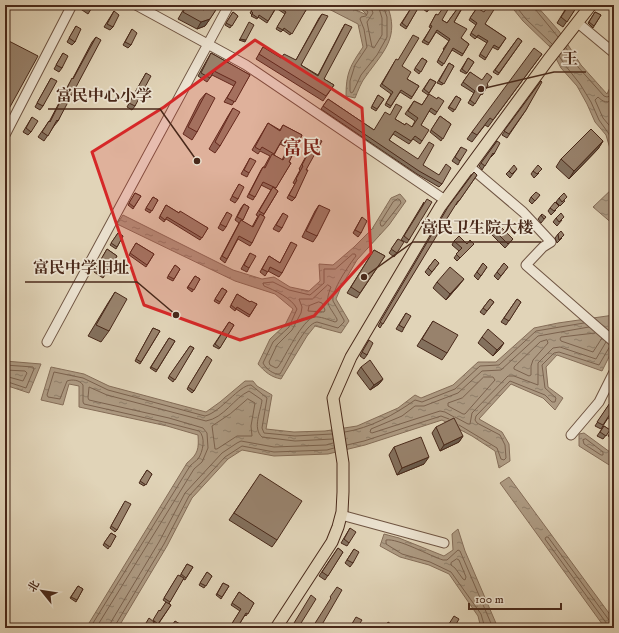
<svg xmlns="http://www.w3.org/2000/svg" width="619" height="633" viewBox="0 0 619 633" font-family="'IM FELL DW Pica','Noto Serif SC',serif">
  <defs>
    <pattern id="water-ripples" width="26" height="14" patternUnits="userSpaceOnUse"><rect width="26" height="14" fill="#ad9a82"/><path d="M2 4q2-2 4 0t4 0M15 11q2-2 4 0t4 0" fill="none" stroke="#8f7e6a"/></pattern>
  </defs>
  <rect width="100%" height="100%" fill="#e1d4b8"/>
  <filter id="stains"><feTurbulence type="fractalNoise" baseFrequency=".005" numOctaves="4"/><feColorMatrix values="0 0 0 0 .2 0 0 0 0 .09 0 0 0 0 .02 0 0 0 .5 -.17"/></filter>
  <radialGradient id="worn" r=".72"><stop offset=".6" stop-color="#630" stop-opacity="0"/><stop offset="1" stop-color="#630" stop-opacity=".3"/></radialGradient>
  <path fill="url(#water-ripples)" stroke="#856d58" d="M321,5H345L367,15L357,5H387C400,37 384,51 366,76C361,82 358,91 355,98L346,96C346,73 350,66 363,47L358,24Z
    M510,5H536L559,31L581,65L607,94L614,79V162L606,135L595,122L587,104L577,86L561,68L550,47L523,21Z
    M614,187V225L593,207Z
    M400,194L406,201L389,225L357,260L341,287L336,299L349,321L341,333L315,326L307,336L281,379C271,377 265,372 258,364L270,339L285,325L293,309L275,294L235,281L117,224L123,215L233,270L262,279L274,277L290,287L309,291L320,281L319,264L333,265L354,247L372,229L391,198Z
    M614,315V347L602,371L557,355L546,367L548,387L563,398L555,410L543,398L511,384L479,419L502,432L509,444L510,461L499,468L495,451L472,436L442,420L365,445L328,454L274,456L242,450L228,459L192,498L167,546L118,628H86L187,463C198,454 199,449 198,435L167,426L79,407V386L69,384L63,405L41,400L51,367L84,374L109,386L206,412L220,402L245,381H253L257,386L272,395L266,429L294,432L325,431L357,426L398,408L415,395L421,398L453,385L478,362H496L534,328L558,323Z
    M5,361L41,364L29,393L5,385Z
    M584,433L614,455V468L579,446V434Z
    M509,477L614,620V628H605L500,483Z
    M458,529L465,551L498,628H481L478,616L449,574L429,565L400,557L380,546L384,534L399,538L444,556L453,550L452,534Z"/>
  <g fill="none" stroke-linecap="round" stroke-linejoin="round">
    <path stroke="#7b624e" stroke-width="1" d="M362,5L368,12L366,16L361,17L360,19L364,29L367,47L355,65L350,81V91L351,93L353,92L361,75L377,55L387,37V17L383,5
      M370,5L373,13L367,22L372,47L374,48L382,35V18L378,5
      M515,5L526,19L552,44
      M534,5L535,9L558,37
      M566,48L578,67L604,96L607,97L610,96L614,87
      M559,56L565,65L580,84L591,102L599,120L609,134L614,148
      M614,99C608,104 603,102 598,97L595,100L603,118L614,131
      M398,199L400,200L401,203L383,226H381L380,223L393,202Z
      M353,254H355L356,256C349,265 331,291 333,301L344,320V322L338,328L317,322C305,323 287,363 280,374C274,375 266,369 263,363L273,342L289,327L297,309C292,298 274,290 264,286L263,283L273,282L289,290L310,295L324,283V269H335Z
      M328,285L331,287C324,304 329,305 337,319V321L335,322C329,320 320,316 314,317C302,320 285,357 278,367L276,368L270,365L269,362L277,345L292,330L301,313L302,307L299,299H312Z
      M319,302L322,303L325,310L324,312L308,311L309,306Z
      M595,333L561,337L560,339L561,341L593,352L602,338
      M547,340L548,343L533,360L531,366V375L529,376L514,369V367L540,342Z
      M5,365L33,367L34,369L26,388L5,381
      M5,370L25,371L27,373L23,381L5,376
      M484,377H493L495,380L465,414H463L448,406V403L462,398Z
      M248,399L255,403L251,426L252,436H237L217,449H215L212,426L230,414Z
      M454,417L445,412L440,411L372,433L370,432L371,429L402,416L415,406H424L458,393L482,371L501,370L538,336L589,327
      M455,417L468,424H470L472,413L508,376H514L538,385V363L553,348L560,347L596,359L606,342
      M459,425L497,448L501,459L504,460L506,458L505,445L500,435L477,423L475,420L476,416L510,381L545,395L552,402H555L556,398L545,388L542,365L554,353L559,352L599,365L610,346
      M345,432C370,428 394,415 415,400L422,402L455,389L480,366L499,365L536,331L584,323
      M586,439L603,452V455H601L584,444L583,440Z
      M347,445L364,441L441,416L449,419
      M457,559L459,560L466,577L465,580L463,579L455,568L451,565V563Z
      M90,628L190,466C193,463 196,461 198,459C203,452 206,437 199,431L168,423L84,404L83,402V385C80,380 72,379 67,381L60,399L48,397L47,395L54,372L83,378L108,390L205,416C221,412 239,385 251,385L267,398L262,428L264,433L295,436L332,434
      M96,628L194,469L202,462L208,448L207,433L203,428L169,418L89,400L88,398L89,387L107,395L206,421C224,418 234,398 249,391L262,400C261,411 252,428 262,437L295,441L333,439
      M110,628L111,622L159,542L185,493L222,453L237,443L241,441L274,447L326,445L333,443
      M115,628L116,624L164,544L189,496L225,457L242,446L274,452L327,450L334,448
      M485,628L481,614L451,572L430,562L402,554L386,544V540C398,538 430,556 443,560H447L458,550L460,551L493,628
      M608,628L607,624L545,539L546,537H548L609,620L614,622"/>
    <defs>
      <path id="minor" d="M136,5L246,65L445,200
        M578,23L614,53
        M5,135L72,5
        M470,167L523,212L551,242L543,247L526,265L614,342
        M47,342L229,5
        M571,435L599,402L614,372
        M341,515L444,543"/>
      <path id="major" d="M276,628L332,542L338,527L342,512L343,492V463L333,398L351,357L440,207L548,60L591,5"/>
    </defs>
    <use href="#minor" stroke="#6f5442" stroke-width="11"/>
    <use href="#major" stroke="#49291a" stroke-width="13"/>
    <use href="#minor" stroke="#ece3d1" stroke-width="9"/>
    <use href="#major" stroke="#e1d4b8" stroke-width="11"/>
  </g>
  <path fill="#83705d" stroke="#49291a" fill-rule="evenodd" d="M50,5H57L55,8Z
    M78,5H96L94,7L93,6L88,14L79,8Z
    M186,5H193L204,10L206,5H219L205,26L197,29L178,19Z
    M235,5H243L241,9Z
    M255,5H298L306,10L290,35L283,30L281,32L276,29L285,14L276,8L267,23L258,17L257,19L251,16L252,15L250,13Z
    M413,5H432L427,12L419,6L406,29L400,25Z
    M460,5H469L466,9L463,7L454,22L461,38L469,44L462,56L452,50L442,66L437,62L444,50L443,49L449,41L436,32L428,45L422,42L431,28L429,27L436,14L442,20L447,23Z
    M568,5H578L563,27L557,23Z
    M602,5H609L607,8Z
    M476,9L485,24L506,38L498,50L492,47L485,60L479,56L487,43L477,37L475,39L470,35L476,25L469,20Z
    M114,11L113,27L110,30L104,27Z
    M233,12L238,16L230,28L225,25Z
    M595,12L601,15L593,28L588,23Z
    M322,14L301,65L318,75L342,29L345,24L324,79L334,85L323,101L256,59L263,47L281,58L296,60L319,18Z
    M76,26L75,42L72,45L67,42Z
    M132,29L131,45L128,48L123,45Z
    M96,37L58,121L54,126L44,141L38,137L45,127L49,121V122L69,84L73,78L92,42Z
    M518,38L522,41L498,75L493,72Z
    M63,53L62,68L59,72L54,69Z
    M211,53L250,75L232,105L224,102L234,86L212,75L207,82L198,76Z
    M542,54L488,127L485,125L472,142L467,139L472,132Z
    M422,58L427,61L419,74L414,70Z
    M468,58L474,62L466,74L460,71Z
    M395,61L402,66L407,79L419,86L411,99L400,92L390,108L385,105L391,94L380,86Z
    M449,63L454,66L442,85L437,83Z
    M470,72L488,85L482,95L481,94L473,106L468,103L474,93L461,85Z
    M146,73L135,106L132,110L127,107Z
    M51,78L43,106L40,110L35,107Z
    M430,79L436,82L428,95L422,91Z
    M541,81L526,110L507,138L502,135Z
    M206,93L197,132L192,140L183,134L200,100Z
    M429,94L437,112L435,115L429,111L421,125L422,141L420,144L413,139L409,144L393,134L389,140L423,165L442,184L439,187L417,174L321,109L328,99L374,130L395,119L405,125L412,127L415,121L405,114L414,101L422,105Z
    M378,95L384,99L376,111L371,108Z
    M456,96L461,99L453,112L448,108Z
    M233,108L220,146L215,153L209,149L228,116Z
    M440,116L451,124L441,141L430,132Z
    M32,117L31,132L28,135L23,132Z
    M268,123L280,130L283,125L302,135L289,162L291,163L275,189L278,191L263,216L252,243L250,246L238,239L225,263L220,259L239,223L235,220L241,208L244,204L249,207L242,221L252,227L258,216L256,215L271,190L261,185L253,200L247,197L261,170L263,167H264L270,156L260,151L258,154L252,150ZM280,144L288,148L282,160L274,155Z
    M316,138L306,170L295,198L292,201L287,198L295,184L293,183L300,170L299,169Z
    M497,141L494,154L491,157H490L482,170L479,166Z
    M603,141L598,149L569,179L556,167L561,159Z
    M461,147L460,161L458,165L452,161Z
    M250,158L249,173L247,177L241,174Z
    M517,169L510,178L506,174L509,171Z
    M533,171L539,173L534,178L531,174Z
    M474,172L477,175L456,205L455,204L446,220L447,221L440,232L439,231L380,328L378,326L446,211Z
    M239,184L238,199L235,203L230,200Z
    M135,193L141,196L133,209L128,205Z
    M540,195L532,204L529,201L531,197Z
    M153,197L158,200L150,213L145,210Z
    M559,198L565,201L560,206L556,202Z
    M424,202L409,240L407,243L401,240Z
    M166,205L179,213L208,228L200,240L166,219L164,222L159,218Z
    M319,205L317,236L313,242L302,237L315,211Z
    M550,208L556,210L551,215L548,211Z
    M227,212L226,227L223,231L218,228Z
    M283,213L282,228L279,232L273,229Z
    M541,215L546,217L541,223L538,219Z
    M362,217L361,233L358,237L353,233Z
    M556,218L562,220L557,226L553,222Z
    M489,225L513,239L505,248L486,229Z
    M118,233L123,236L116,249L110,245Z
    M558,234L562,238L557,243L555,238Z
    M398,239L397,253L394,257L389,253Z
    M454,241L467,244H474L457,261L454,258L459,251L452,245Z
    M291,242L282,273L279,277L268,271L265,276L260,272L269,256L280,263Z
    M136,243L154,254L146,267L129,255Z
    M107,249L117,256L103,278L94,272Z
    M374,250L385,256L357,298L347,293Z
    M250,253L249,268L247,272L241,269Z
    M435,259L439,263L429,276L425,272Z
    M483,263L487,267L478,280L474,276Z
    M504,263L508,267L498,280L494,276Z
    M175,265L180,269L173,281L167,278Z
    M195,276L200,279L192,292L187,288Z
    M437,282L460,284L446,300L433,288Z
    M222,288L227,291L219,304L214,301Z
    M115,292L109,331L101,342L88,336L108,303Z
    M237,294L250,302L257,304L249,317L236,309L235,311L230,307Z
    M490,299L494,302L484,315L480,312Z
    M517,299L521,302L506,325L501,322Z
    M406,313L404,328L402,332L396,329Z
    M433,321L447,353L442,360L417,346Z
    M229,322L234,325L219,349L213,346Z
    M153,328L160,331L140,364L135,361Z
    M482,337L500,349L493,356L478,343Z
    M169,338L175,341L156,372L150,368Z
    M369,340L367,355L364,359L360,356Z
    M190,346L194,348L173,382L168,378Z
    M207,356L194,391L192,393L187,389Z
    M361,367L383,379L379,384L370,390L357,373Z
    M614,397V421L608,418L601,429L595,426Z
    M604,426L610,430L603,439L597,436Z
    M436,427L463,436L459,442L440,451L432,433Z
    M614,427V439L608,436Z
    M614,441V448L611,446Z
    M394,447L424,464L397,475L389,455Z
    M147,470L152,474L144,486L139,483Z
    M255,482L277,540L272,547L229,520Z
    M124,503L117,530L115,532L110,528Z
    M350,528L349,543L347,546L341,543Z
    M111,533L116,536L108,549L103,545Z
    M338,548L343,552L325,580L319,576Z
    M354,549L353,563L350,567L345,563Z
    M187,564L193,567L185,580L183,579L169,603L171,605L157,626L153,624L166,602L163,600L177,577L180,576Z
    M207,572L212,576L204,588L199,585Z
    M223,583L229,586L221,599L216,595Z
    M78,586L83,589L76,602L70,598Z
    M239,592L254,603L246,616L245,615L237,628H231L230,627L240,611L231,605Z"/>
  <path fill="#6a5b4c" stroke="#49291a" d="M210,19L205,26L197,29L201,22Z
    M240,39L246,40L245,42L239,40Z
    M603,141L598,149L569,179L574,171Z
    M464,279L460,284L446,300L450,294Z
    M504,343L500,349L493,356L497,350Z
    M383,379L379,384L370,390L374,385Z
    M463,436L459,442L440,451L444,445Z
    M429,457L424,464L397,475L402,468Z"/>
  <path fill="#98826c" stroke="#49291a" d="M87,5H94L92,8Z
    M187,5H193L204,10L207,5H219L210,19L201,22L183,12Z
    M255,5H298L306,10L292,34L284,28L283,30L277,27L286,12L277,6L268,21L259,15L258,18L252,14L253,13L251,11Z
    M413,5H420L407,27L402,23Z
    M421,5H432L429,10Z
    M445,5H448L450,6L442,20L447,23L460,5L463,6L454,22L467,29L461,38L469,44L463,54L453,48L444,64L438,60L445,48L450,39L437,30L429,43L424,40L432,26L430,25L436,14L438,15Z
    M489,5L495,8L485,24L506,38L499,48L494,45L486,58L480,54L488,41L478,35L477,37L471,33L477,23L470,18L477,8L484,12Z
    M569,5H578L567,22L561,17Z
    M114,11L119,15L113,27L107,24Z
    M233,12L238,16L232,26L226,23Z
    M595,12L601,15L594,26L589,22Z
    M322,14L328,16L301,65L318,76L345,24L352,27L324,79L334,85L326,96L259,54L263,47L281,58L284,54L296,60Z
    M249,22L254,25L246,40L240,39Z
    M76,26L81,29L75,42L69,38Z
    M132,29L137,33L131,45L125,42Z
    M413,35L419,38L402,66L411,72L407,79L419,86L412,97L401,90L391,106L386,103L393,92L382,84L396,59L398,60Z
    M96,37L101,40L58,121L57,120L48,136L42,132L49,121L50,122L72,78L73,79Z
    M518,38L522,41L499,73L495,70Z
    M5,39L38,56L5,116Z
    M534,48L542,54L493,120L490,118L477,135L472,132Z
    M63,53L68,56L62,68L56,65Z
    M211,53L250,75L235,102L227,98L236,82L214,71L210,78L201,73Z
    M422,58L427,61L421,72L415,68Z
    M468,58L474,62L467,73L462,69Z
    M449,63L454,66L444,84L439,81Z
    M470,72L482,80L487,73L492,77L487,84L488,85L484,92H482L475,104L470,100L475,91L463,82Z
    M146,73L151,76L135,106L129,103Z
    M51,78L57,81L43,106L37,103Z
    M430,79L436,82L429,93L424,89Z
    M541,81L542,82L526,110L509,134L504,131Z
    M206,93L215,98L197,132L188,127Z
    M429,94L437,99L438,97L444,101L437,112L431,108L421,125L429,130L422,141L415,136L411,141L395,131L389,140L418,159L429,142L434,145L423,165L439,175L446,164L451,168L442,184L419,171L323,106L328,99L374,130L385,112L390,115L396,104L402,107L395,119L405,125L406,123L412,127L418,118L408,111L414,101L422,105Z
    M378,95L384,99L377,109L372,106Z
    M456,96L461,99L455,110L449,107Z
    M233,108L240,112L220,146L215,142Z
    M440,116L451,124L443,139L431,130Z
    M32,117L38,121L31,132L26,128Z
    M268,123L280,131L283,125L302,135L289,162L291,163L276,188L263,182L255,197L249,194L263,167L265,168L272,154L283,160L291,145L282,140L274,154L262,147L260,150L255,147Z
    M591,129L603,141L574,171L561,159Z
    M316,138L322,141L306,170H308L295,198L289,195L297,180L296,179L303,166L302,165Z
    M497,141L500,143L494,154L493,153L485,166L481,163Z
    M461,147L467,150L460,161L455,157Z
    M250,158L256,161L249,173L244,170Z
    M514,165L517,169L512,174L509,171Z
    M538,165L542,169L537,174L533,171Z
    M474,172L477,175L459,201H458L446,220L447,221L443,228L442,227L383,324L380,322L448,207Z
    M239,184L244,187L238,199L232,196Z
    M273,187L278,191L264,214L259,211Z
    M536,192L540,195L535,201L531,197Z
    M135,193L141,196L134,207L129,203Z
    M564,193L567,197L562,202L559,198Z
    M153,197L158,200L152,211L146,208Z
    M427,199L432,202L409,240L404,236Z
    M555,202L559,206L554,211L550,208Z
    M244,204L249,207L243,220L237,217Z
    M166,205L179,213L180,211L208,228L202,238L167,217L165,220L160,216Z
    M319,205L330,210L317,236L306,231Z
    M227,212L232,215L226,227L220,224Z
    M283,213L288,216L282,228L276,225Z
    M561,213L564,217L559,222L556,218Z
    M260,214L265,217L252,243L239,236L227,259L222,256L241,220L253,227Z
    M542,214L546,217L544,219L541,215Z
    M362,217L367,221L361,233L355,230Z
    M494,220L513,239L508,244L489,225Z
    M561,231L564,235L559,240L558,234Z
    M118,233L123,236L117,247L111,243Z
    M459,236L467,244L470,240L474,244L460,258L456,254L462,248L454,241Z
    M398,239L404,242L397,253L391,249Z
    M291,242L297,245L282,273L270,267L268,272L262,269L269,256L280,263Z
    M136,243L154,254L147,265L130,253Z
    M107,249L117,256L105,274L96,268Z
    M374,250L385,256L360,293L351,287Z
    M250,253L256,256L249,268L244,265Z
    M435,259L439,263L432,272L428,268Z
    M483,263L487,267L481,276L477,272Z
    M504,263L508,267L501,276L497,272Z
    M175,265L180,269L174,279L168,276Z
    M450,267L464,279L450,294L437,282Z
    M195,276L200,279L194,290L188,287Z
    M222,288L227,291L220,302L215,299Z
    M115,292L127,299L109,331L96,325Z
    M237,294L250,302L251,301L257,304L250,315L237,307L236,309L231,305Z
    M490,299L494,302L487,311L483,308Z
    M517,299L521,302L509,321L504,318Z
    M406,313L411,316L404,328L399,325Z
    M433,321L458,335L447,353L422,339Z
    M229,322L234,325L220,348L215,344Z
    M153,328L160,331L141,362L136,359Z
    M488,329L504,343L497,350L482,337Z
    M169,338L175,341L157,370L151,367Z
    M369,340L373,343L367,355L362,352Z
    M190,346L194,348L175,380L169,376Z
    M207,356L212,360L194,391L188,387Z
    M370,360L383,379L374,385L361,367Z
    M614,397V416L610,414L603,425L597,422Z
    M454,418L463,436L444,445L436,427Z
    M604,426L610,430L606,436L600,432Z
    M614,427V434L611,432Z
    M421,437L429,457L402,468L394,447Z
    M147,470L152,474L146,485L140,481Z
    M260,474L302,501L277,540L234,513Z
    M125,501L131,504L117,530L111,526Z
    M350,528L356,532L349,543L344,539Z
    M111,533L116,536L110,547L104,543Z
    M338,548L343,552L328,576L322,572Z
    M354,549L359,552L353,563L347,560Z
    M187,564L193,567L186,578L181,574Z
    M207,572L212,576L206,586L200,583Z
    M178,575L184,578L170,602L164,598Z
    M223,583L229,586L222,597L217,594Z
    M78,586L83,589L77,600L71,597Z
    M337,587L342,590L320,628H312L331,598L330,597Z
    M239,592L254,603L248,614L246,613L237,628H235L231,625L241,609L232,603Z
    M311,595L316,599L298,628H291Z
    M166,602L171,605L158,624L153,620L159,610L160,611Z
    M454,616L459,619L454,628H449L447,627Z
    M356,617L362,620L357,628H351L350,627Z
    M149,618L154,622L150,628H143Z
    M175,621L180,624L178,628H170Z
    M388,622L394,626L392,628H385Z
    M30,626L33,628H28Z"/>
  <path fill="#d62828" fill-opacity="0.2" stroke="#d62828" stroke-width="3" stroke-linejoin="round" d="M255,40L362,108L371,253L314,316L240,340L144,305L92,152L164,107Z"/>
  <g text-anchor="middle" dominant-baseline="central" stroke-width="3.5" stroke-linejoin="round" paint-order="stroke">
    <g font-size="19" font-weight="bold" fill="#7a1f14" stroke="#ece3d1">
      <text x="302" y="148">富民</text>
    </g>
  </g>
  <path fill="none" stroke="#49291a" stroke-width="1.5" d="M481 89L554 72H586M197 161L160 109H48M364 277L413 242H541M176 315L137 282H25"/>
  <g fill="#49291a" stroke="#ece3d1" stroke-width="1.5">
    <circle cx="481" cy="89" r="4"/>
    <circle cx="197" cy="161" r="4"/>
    <circle cx="364" cy="277" r="4"/>
    <circle cx="176" cy="315" r="4"/>
  </g>
  <g font-size="16" text-anchor="middle" font-weight="bold" fill="#49291a" stroke="#ece3d1" stroke-width="3.5" stroke-linejoin="round" paint-order="stroke">
    <text x="570" y="64">王</text>
    <text x="104" y="101">富民中心小学</text>
    <text x="477" y="233">富民卫生院大楼</text>
    <text x="81" y="273">富民中学旧址</text>
  </g>
  <rect width="619" height="633" fill="none" stroke="#e1d4b8" stroke-width="20"/>
  <rect x="6" y="6" width="607" height="621" fill="none" stroke="#49291a" stroke-width="2"/>
  <rect x="10" y="10" width="599" height="613" fill="none" stroke="#49291a"/>
  <g transform="translate(42 591) rotate(300)" stroke="#ece3d1" stroke-width="3" paint-order="stroke">
  <path d="M0-3L7 15L0 10L-7 15Z" fill="#49291a"/>
  <text y="-6" font-size="11" font-weight="bold" text-anchor="middle" fill="#49291a">北</text>
  </g>
  <path d="M469 603v6h92v-6" fill="none" stroke="#49291a" stroke-width="2"/>
  <text x="475" y="603" font-size="12" fill="#49291a" stroke="#ece3d1" stroke-width="3" paint-order="stroke">100 m</text>
  <rect width="100%" height="100%" filter="url(#stains)"/>
  <rect width="100%" height="100%" fill="url(#worn)"/>
</svg>
